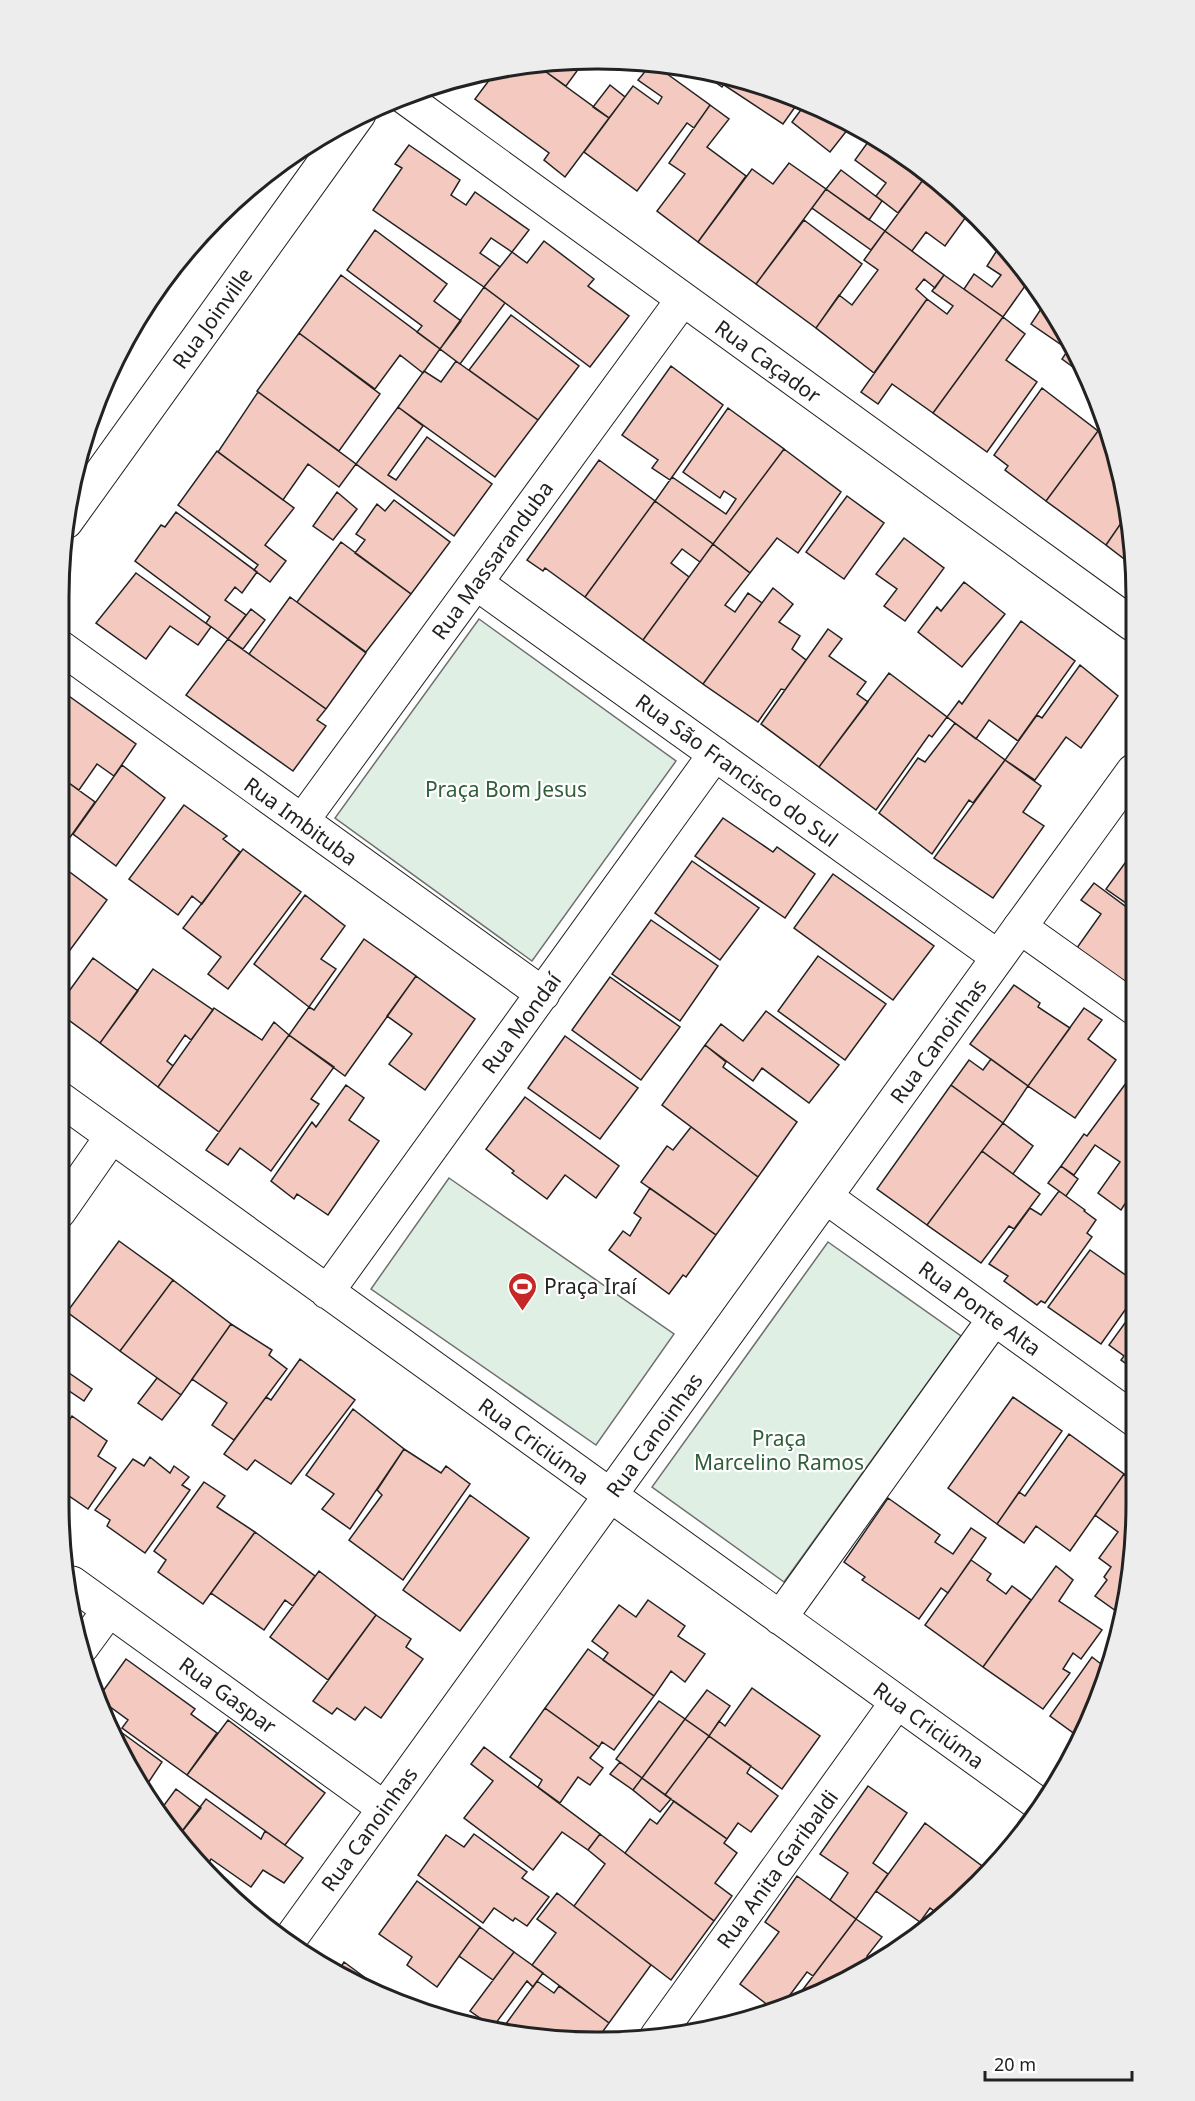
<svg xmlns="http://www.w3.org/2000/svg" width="1195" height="2101" viewBox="0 0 1195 2101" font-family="'Noto Sans',sans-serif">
  <rect width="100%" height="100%" fill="#fff"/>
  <path fill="#e0efe3" stroke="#6f6f6f" stroke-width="1.5" d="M479,619L676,761L532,961L335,818Z
    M449,1178L674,1334L596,1445L371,1289Z
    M828,1242L961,1336L784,1582L652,1487Z"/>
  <path fill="#f3c9c0" stroke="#222" stroke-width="1.5" d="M563,60H585L566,86L535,64Z
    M652,63L710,105L694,128L687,123L637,191L584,152L633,86L658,104L662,97L638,80Z
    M535,64L609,118L565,177L544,160L549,153L475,99L496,71Z
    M698,70L729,77L722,87Z
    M729,77L771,87L800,100L783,124L724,85Z
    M610,85L625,97L609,118L593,107Z
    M806,103L852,124L830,152L792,122Z
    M710,105L729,119L707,147L746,176L698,242L657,211L685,174L669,163Z
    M873,135L926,176L898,213L876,196L886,183L855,160Z
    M409,145L460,180L451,195L466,205L475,192L529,230L512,252L491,238L480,253L500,267L484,287L373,210L402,168L395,164Z
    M789,163L826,189L756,284L698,242L752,169L773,184Z
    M841,170L882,201L869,220L826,189Z
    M926,176L971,210L945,246L926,232L912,251L885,231Z
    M826,189L885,231L871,250L812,208Z
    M804,220L862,264L816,328L756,284Z
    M375,230L447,284L434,301L461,321L440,349L417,332L422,326L347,270Z
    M885,231L944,275L935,288L924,279L916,289L927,299L874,373L816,328L839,295L852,305L878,270L864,260Z
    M544,241L594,279L588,286L629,316L590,367L484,287L512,252L527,263Z
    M1001,244L1030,279L1003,317L964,289L974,274L992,287L1001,275L987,266Z
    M341,275L440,349L423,373L400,355L375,389L299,333Z
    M944,275L1003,317L933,413L892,384L878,404L861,392L927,299L947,314L953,306L932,291Z
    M484,287L505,303L460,364L440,349Z
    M1047,300L1069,345L1066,348L1031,324Z
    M511,315L579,366L538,420L469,370Z
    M1003,317L1025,334L1006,360L1037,382L987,452L933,413Z
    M299,333L380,394L339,451L257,391Z
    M1070,347L1084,375L1062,359Z
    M456,361L538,420L495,477L398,407L424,371L441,382Z
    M671,366L723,405L670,480L652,468L658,460L622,435Z
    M1042,388L1098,431L1046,501L1005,470L1008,466L994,455Z
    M258,392L356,464L339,487L308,464L283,500L218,452Z
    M398,407L423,426L388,475L396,480L427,437L492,484L454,536L356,464Z
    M728,408L784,449L713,544L655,501L672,477L726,514L736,499L724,491L720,498L683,472Z
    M1098,431L1112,441L1128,513L1106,545L1046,501Z
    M784,449L841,492L798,553L777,538L750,573L713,544Z
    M217,451L294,508L265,545L286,561L270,582L254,570L258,565L178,505Z
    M599,460L655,501L585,597L545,568L543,571L527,560Z
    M337,492L357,509L333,540L313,526Z
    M847,496L884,523L844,579L806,552Z
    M394,500L450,542L411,594L355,553L365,540L356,534L377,504L385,511Z
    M655,501L713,544L700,562L682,549L671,563L689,577L643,640L585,597Z
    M176,512L257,572L242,593L235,587L225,600L246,615L228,639L206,623L210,617L135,561L161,525L165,527Z
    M1128,513L1132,527V565L1106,545Z
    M904,538L944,568L905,621L884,606L897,589L876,574Z
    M341,542L411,594L366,652L297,602Z
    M713,544L750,573L725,605L735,612L748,593L762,603L703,684L643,640Z
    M136,573L211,627L198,645L170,626L146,659L96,623Z
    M964,582L1005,614L962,667L918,632L937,607L941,611Z
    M773,588L793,604L779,622L800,636L792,649L806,660L785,690L781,689L758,722L703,684Z
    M290,597L366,653L326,709L249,654Z
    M251,609L265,620L243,649L228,639Z
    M1021,621L1075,661L1018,741L989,720L976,739L947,717L959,701L962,704Z
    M828,629L842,639L829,656L866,682L857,694L868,702L819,767L761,724Z
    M228,639L326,709L317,720L326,726L293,771L186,695Z
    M1080,665L1118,696L1081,748L1066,737L1035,780L1005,760L1037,715L1042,718Z
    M889,673L947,717L932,737L929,735L876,810L819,767Z
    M59,689L136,744L114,776L97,764L79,790L59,776Z
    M955,723L1005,760L973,803L969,800L932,854L879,813L918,758L925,762Z
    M1005,760L1041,786L1023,812L1044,826L993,898L934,858Z
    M122,765L165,798L116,866L73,834Z
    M59,776L95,802L59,853Z
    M184,805L227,836L223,839L240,852L202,904L192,896L178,915L129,879Z
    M723,818L773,852L777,847L815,874L785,918L695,856Z
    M243,849L301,892L228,989L208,974L221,957L183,928Z
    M1133,852V908L1106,889Z
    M692,861L759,908L720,960L655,913Z
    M59,864L107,900L59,965Z
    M833,874L934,946L893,1000L794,928Z
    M1094,883L1133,912L1134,994L1074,952L1101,914L1081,900Z
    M305,895L345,926L321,959L336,969L309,1007L254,964Z
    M651,920L718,966L680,1021L612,974Z
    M364,939L416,976L345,1076L289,1035L309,1007L314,1010Z
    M818,956L886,1004L845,1060L778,1011Z
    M93,958L138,991L100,1043L59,1013V1005Z
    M153,969L213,1010L191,1040L185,1035L167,1061L173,1066L158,1087L100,1043Z
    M416,976L475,1019L425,1090L389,1064L412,1034L387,1016Z
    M610,977L680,1027L641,1080L572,1030Z
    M1014,985L1040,1003L1038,1007L1070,1028L1028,1086L970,1044Z
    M214,1008L262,1040L274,1022L289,1035L219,1132L158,1087Z
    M1084,1008L1102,1020L1088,1039L1116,1060L1075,1118L1028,1086Z
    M766,1011L839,1065L809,1103L762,1068L753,1081L705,1045L721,1024L743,1041Z
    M289,1035L334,1067L311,1099L319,1104L271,1171L240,1148L228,1165L206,1150Z
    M565,1036L638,1088L600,1139L528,1088Z
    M705,1045L726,1062L723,1067L797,1122L758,1177L662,1105Z
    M991,1059L1028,1086L1003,1123L951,1085L969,1060L983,1070Z
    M1132,1075L1134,1077V1190L1121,1210L1098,1193L1120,1162L1095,1145L1074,1175L1061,1166L1084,1134L1087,1136Z
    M346,1085L364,1098L349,1120L379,1141L328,1215L297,1194L294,1199L271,1181L312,1122L316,1127Z
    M951,1085L1003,1123L927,1225L877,1189Z
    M525,1097L619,1166L596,1198L565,1175L547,1199L512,1173L514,1171L486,1149Z
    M1003,1123L1033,1146L1013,1174L982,1151Z
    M691,1127L758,1177L716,1235L641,1182L667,1146L673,1150Z
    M982,1151L1040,1194L1014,1229L1009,1226L981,1263L927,1225Z
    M1061,1166L1078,1179L1066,1196L1048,1183Z
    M650,1188L716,1235L686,1277L683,1275L669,1294L609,1250L623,1231L630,1236L641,1218L634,1213Z
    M1059,1191L1085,1210L1084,1211L1096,1220L1087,1233L1092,1237L1045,1303L1041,1301L1037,1305L1004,1281L1008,1276L989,1264L1030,1208L1041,1215Z
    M119,1241L173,1280L120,1351L67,1312Z
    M1090,1250L1134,1281L1135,1296L1101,1344L1048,1307Z
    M173,1280L231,1324L181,1395L120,1351Z
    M1135,1309V1370L1121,1360L1124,1356L1109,1345Z
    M231,1324L272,1350L269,1355L287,1369L234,1440L212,1425L227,1403L192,1379Z
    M300,1359L355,1400L291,1484L255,1460L247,1470L224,1454L266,1397L271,1400Z
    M59,1366L92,1389L84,1401L59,1384Z
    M157,1378L181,1395L162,1420L138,1403Z
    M1013,1397L1062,1431L997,1524L948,1488Z
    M59,1406L66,1411L59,1422Z
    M353,1409L404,1449L350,1529L322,1509L334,1494L306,1475Z
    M72,1416L107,1441L98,1456L116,1468L88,1509L59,1489V1435Z
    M1069,1434L1124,1474L1070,1551L1036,1526L1024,1543L997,1524L1019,1492L1025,1496Z
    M404,1449L441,1473L446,1466L470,1484L403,1580L349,1540L382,1495L377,1490Z
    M150,1457L170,1473L174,1466L189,1477L182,1485L190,1490L145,1553L107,1526L110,1520L95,1510L133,1459L144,1466Z
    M1124,1474L1135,1482V1538L1126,1598L1116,1611L1095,1596L1107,1580L1104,1577L1111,1567L1099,1558L1118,1532L1095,1515Z
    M204,1482L225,1496L217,1507L255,1532L203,1604L158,1572L166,1560L154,1551Z
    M470,1495L529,1538L460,1631L403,1590Z
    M888,1498L940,1535L935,1542L953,1554L971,1528L986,1538L948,1593L941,1588L919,1619L862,1580L865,1577L844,1562Z
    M255,1532L315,1576L293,1606L285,1600L264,1630L211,1593Z
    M971,1560L991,1574L987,1580L1006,1594L1012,1586L1031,1600L983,1667L925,1625Z
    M1056,1566L1073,1580L1059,1601L1102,1630L1081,1659L1073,1653L1063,1669L1070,1673L1043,1709L983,1667Z
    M319,1571L376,1615L328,1680L270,1637Z
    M648,1600L685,1626L678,1636L705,1654L685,1682L671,1671L654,1696L603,1660L608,1653L592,1641L619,1605L636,1617Z
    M376,1615L411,1639L406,1647L423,1659L381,1718L365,1707L355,1720L337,1708L332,1714L313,1701Z
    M588,1649L654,1696L614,1750L602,1742L599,1747L545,1708Z
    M1108,1654L1112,1657L1079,1737L1050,1716L1092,1657L1101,1664Z
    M126,1659L195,1709L191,1714L217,1733L187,1775L122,1728L128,1720L98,1698Z
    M752,1688L820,1736L782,1789L709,1736L719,1721L725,1726Z
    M707,1690L730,1706L709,1736L685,1719Z
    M659,1701L685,1719L642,1778L616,1759Z
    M545,1708L599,1747L590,1758L603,1768L590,1785L578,1777L560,1803L538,1787L542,1780L510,1757Z
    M685,1719L709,1736L665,1795L642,1778Z
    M228,1720L325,1793L285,1845L187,1775Z
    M114,1727L162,1762L146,1786Z
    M709,1736L751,1766L747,1773L778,1796L751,1832L738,1823L727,1839L665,1795Z
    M484,1747L600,1834L588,1850L562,1832L533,1870L464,1818L493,1781L471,1764Z
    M620,1762L642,1778L633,1790L610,1774Z
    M642,1778L671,1799L660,1812L633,1790Z
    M868,1786L907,1813L873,1863L888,1874L856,1919L830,1900L848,1873L820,1854Z
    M176,1789L201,1808L177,1838L170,1831L159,1812Z
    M206,1799L261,1839L265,1831L303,1858L284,1883L263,1870L251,1887L211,1859L207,1866L177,1838Z
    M674,1801L727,1839L724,1843L737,1853L715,1883L732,1896L714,1921L625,1853L650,1819L657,1824Z
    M925,1823L982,1866L946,1913L941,1916L930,1908L920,1922L876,1891Z
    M474,1834L527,1872L522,1878L549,1897L527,1926L515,1918L513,1921L494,1908L483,1923L418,1875L446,1835L464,1847Z
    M600,1834L714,1921L671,1980L574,1906L605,1864L588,1850Z
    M982,1866L985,1869L953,1909L946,1913Z
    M797,1876L856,1919L813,1976L807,1972L781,2007L773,2009L740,1984L779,1932L765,1922Z
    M417,1881L480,1927L437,1987L407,1965L412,1957L379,1934Z
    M557,1893L651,1965L609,2023L532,1965L556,1933L537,1919Z
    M856,1919L882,1937L867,1956L871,1959L803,2002L792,2004Z
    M480,1927L514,1952L493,1980L459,1956Z
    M514,1952L543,1973L533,1987L527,1981L493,2027L470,2011Z
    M344,1962L382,1990L339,1970Z
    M537,1981L554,1993L559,1986L609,2023L598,2038L503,2028Z"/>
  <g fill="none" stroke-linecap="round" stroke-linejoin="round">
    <defs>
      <path id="minor" d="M404,97L1132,624
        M476,583L998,957
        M60,647L543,994
        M302,821L683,299
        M59,1098L1039,1804
        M826,1197L1135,1420
        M59,1212L112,1136
        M327,1292L715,754
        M72,1583L384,1808
        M780,1618L994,1319
        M82,1647L109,1610
        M288,1942L1020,927L1134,1008
        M657,2036L897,1702"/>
      <path id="tertiary" d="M66,522L359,114
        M1020,927L1133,771"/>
    </defs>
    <use href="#minor" stroke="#222" stroke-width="35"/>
    <use href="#tertiary" stroke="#222" stroke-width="35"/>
    <use href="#minor" stroke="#fff" stroke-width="33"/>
    <use href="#tertiary" stroke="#fff" stroke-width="33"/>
  </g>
  <defs>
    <symbol id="stadium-pin" viewBox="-11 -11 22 30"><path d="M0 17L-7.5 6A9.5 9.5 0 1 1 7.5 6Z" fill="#c62828" stroke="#fff"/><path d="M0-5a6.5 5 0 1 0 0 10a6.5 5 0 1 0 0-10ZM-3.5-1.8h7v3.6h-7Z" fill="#fff"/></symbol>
  </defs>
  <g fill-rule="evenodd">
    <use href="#stadium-pin" x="506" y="1270" width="33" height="45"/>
  </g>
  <g text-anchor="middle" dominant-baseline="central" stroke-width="4.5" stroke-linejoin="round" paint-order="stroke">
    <g font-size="21" fill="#222" stroke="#fff">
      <text transform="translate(212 318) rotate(-54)">Rua Joinville</text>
      <text transform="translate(768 361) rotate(36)">Rua Caçador</text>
      <text transform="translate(492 560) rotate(-54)">Rua Massaranduba</text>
      <text transform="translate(737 770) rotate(36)">Rua São Francisco do Sul</text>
      <text transform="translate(301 821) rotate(36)">Rua Imbituba</text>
      <text transform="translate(521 1023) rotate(-54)">Rua Mondaí</text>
      <text transform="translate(938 1041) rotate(-54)">Rua Canoinhas</text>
      <text transform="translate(980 1308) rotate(36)">Rua Ponte Alta</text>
      <text transform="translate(654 1435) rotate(-54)">Rua Canoinhas</text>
      <text transform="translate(534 1441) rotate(36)">Rua Criciúma</text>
      <text transform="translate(228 1695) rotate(36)">Rua Gaspar</text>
      <text transform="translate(929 1725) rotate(36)">Rua Criciúma</text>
      <text transform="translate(369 1829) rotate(-54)">Rua Canoinhas</text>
      <text transform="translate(777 1869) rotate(-54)">Rua Anita Garibaldi</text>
    </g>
    <g font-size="21" fill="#2f5e38" stroke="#fff">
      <text x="506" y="789">Praça Bom Jesus</text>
      <text x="779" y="1438">Praça<tspan x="779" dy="24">Marcelino Ramos</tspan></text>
    </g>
    <g font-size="21" fill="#222" stroke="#fff" text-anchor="start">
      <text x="544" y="1286">Praça Iraí</text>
    </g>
  </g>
  <path d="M0 0H1195V2101H0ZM597 69H598A528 528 0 0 1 1126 597V1504A528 528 0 0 1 598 2032H597A528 528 0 0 1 69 1504V597A528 528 0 0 1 597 69Z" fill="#ededed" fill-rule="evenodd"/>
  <path fill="none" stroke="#222" stroke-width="3" d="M597 69H598A528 528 0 0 1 1126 597V1504A528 528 0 0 1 598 2032H597A528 528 0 0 1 69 1504V597A528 528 0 0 1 597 69Z"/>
  <path d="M985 2071v9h147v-9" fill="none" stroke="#222222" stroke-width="3"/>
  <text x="994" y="2071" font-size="18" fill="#222222" stroke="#ffffff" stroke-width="4.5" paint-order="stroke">20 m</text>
</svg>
